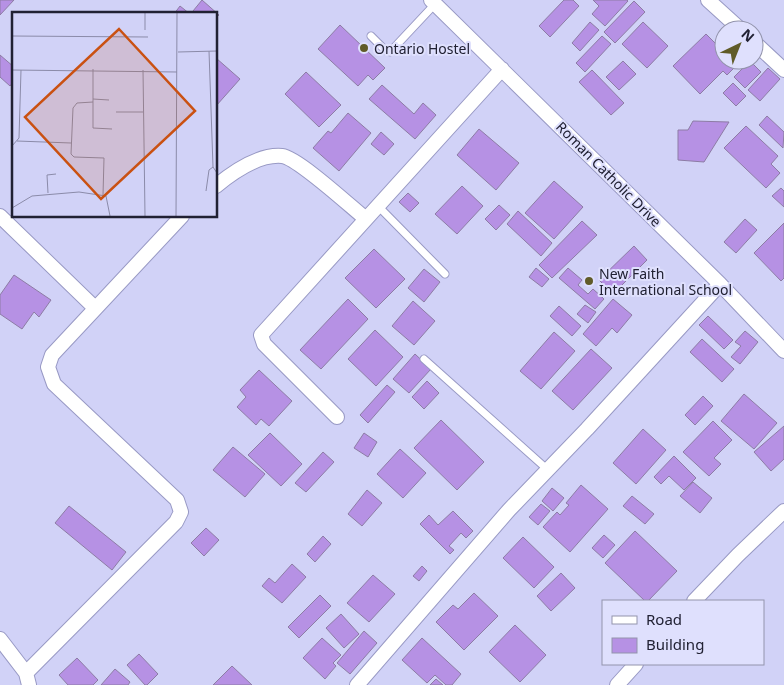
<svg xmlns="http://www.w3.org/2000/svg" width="784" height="685" viewBox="0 0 784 685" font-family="'Noto Sans',sans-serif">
  <rect width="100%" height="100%" fill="#d1d2f7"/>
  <path fill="#b691e4" stroke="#8d7ca5" d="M0,0H14L0,15Z
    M202,0L219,15L216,18V14H197L193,11Z
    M564,0H573L579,6L550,37L539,26Z
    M593,0H627L628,1L605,26L592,14L599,6Z
    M634,1L645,12L615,43L604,32Z
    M180,6L190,14H174Z
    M590,22L599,30L580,51L572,43Z
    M643,22L668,46L647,68L622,44Z
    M340,25L385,68L373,80L368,75L358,86L318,49Z
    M706,34L724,52V60H732L737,65L727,75L723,71L700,94L673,66Z
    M602,36L611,44L585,72L576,63Z
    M0,55L14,67V81L10,86L0,77Z
    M216,58L240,79L216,106Z
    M623,61L636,74L619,90L606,77Z
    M750,61L761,72L745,88L734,77Z
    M768,68L780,79L760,101L748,90Z
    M592,70L624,103L611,115L579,82Z
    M306,72L341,105L319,127L285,94Z
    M733,83L746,96L736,106L723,93Z
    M382,85L414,114L423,103L436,115L415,139L369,99Z
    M348,113L371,133L339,171L313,148L328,131L331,133Z
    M767,116L784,132L783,148L759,125Z
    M693,121L729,122L704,162L678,160V130H688Z
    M746,126L778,156L771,164L780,173L766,188L724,148Z
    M479,129L519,163L496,190L457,155Z
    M381,132L394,144L384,155L371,144Z
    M554,181L583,207L554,239L525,213Z
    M462,186L483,206L457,234L435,214Z
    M781,188L784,191V207L772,196Z
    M408,193L419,203L410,212L399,202Z
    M499,205L510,215L496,230L485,219Z
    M518,211L552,243L541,256L507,224Z
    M745,219L757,230L736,253L724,242Z
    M582,221L597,235L552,278L539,265Z
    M784,223V278L781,281L754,253Z
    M634,246L647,260L613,294L599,280Z
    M374,249L405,279L376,308L345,278Z
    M536,268L549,279L542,287L529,277Z
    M568,268L582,280L578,285L588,294L593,289L604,299L595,309L559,278Z
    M424,269L440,282L424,302L408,288Z
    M14,275L51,300L39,317L34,312L22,329L0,314V295Z
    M348,299L368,319L321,369L300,350Z
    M613,299L632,315L617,333L612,328L596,346L583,334Z
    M413,301L435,321L414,345L392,326Z
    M585,305L596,312L588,323L577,314Z
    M559,306L581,326L572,336L550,316Z
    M708,316L733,340L724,349L699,325Z
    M375,330L403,357L376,386L348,359Z
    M745,331L758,342L740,364L731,357L741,346L735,342Z
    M554,332L575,351L541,389L520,371Z
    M702,339L734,369L722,382L690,352Z
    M591,349L612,368L573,410L552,391Z
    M415,354L431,369L409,393L393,379Z
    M259,370L292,401L269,426L261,419L256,425L237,407L246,397L240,390Z
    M427,381L439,393L424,409L412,397Z
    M387,385L395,392L368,423L360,415Z
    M744,394L777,423L754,449L721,421Z
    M703,396L713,406L695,425L685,415Z
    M441,420L484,462L457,490L414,448Z
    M713,421L732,440L714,458L721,464L709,476L683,452Z
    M784,426V459L771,471L754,452Z
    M643,429L666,450L636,484L613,463Z
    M270,433L302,464L281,486L248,455Z
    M364,433L377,442L368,457L354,448Z
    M233,447L265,474L245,497L213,470Z
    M400,449L426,473L403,498L377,474Z
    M323,452L334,462L306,492L295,483Z
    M674,456L696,478L684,490L669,476L661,484L654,477Z
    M693,482L712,498L700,513L680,496Z
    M581,485L608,509L570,552L543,527L557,512L560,515L569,505L566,503Z
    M552,488L564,498L553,511L542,501Z
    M367,490L382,503L362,526L348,514Z
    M632,496L654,514L645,524L623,506Z
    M541,504L550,511L538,525L529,517Z
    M69,506L126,552L112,570L55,523Z
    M453,511L473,531L466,538L461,533L449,546L454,550L450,554L420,524L429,515L438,525Z
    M206,528L219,540L204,556L191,543Z
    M635,531L677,571L648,601H645L605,563Z
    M604,535L615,545L603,558L592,548Z
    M323,536L331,544L315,562L307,554Z
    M523,537L554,567L534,588L503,558Z
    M292,564L306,577L282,603L262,586L269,578L275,583Z
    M422,566L427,571L419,581L413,576Z
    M561,573L575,588L551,611L537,596Z
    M373,575L395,594L369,622L347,603Z
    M474,593L498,616L464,650L436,622L453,605L458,609Z
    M320,595L331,606L299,638L288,627Z
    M341,614L359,634L344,648L326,628Z
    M515,625L546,655L520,682L489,652Z
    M364,631L377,643L350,674L337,663Z
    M322,638L341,655L333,663L336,666L325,679L303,658Z
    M422,638L461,674L452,685H446L435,675L427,683L402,660Z
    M139,654L158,674L147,685H145L127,665Z
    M77,658L98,680L93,685H68L59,675Z
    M232,666L252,685H213Z
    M115,669L130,682L128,685H101Z
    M436,679L443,685H430Z"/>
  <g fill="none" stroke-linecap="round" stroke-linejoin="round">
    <defs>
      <path id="lane" d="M371,36L386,51L390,52L435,4
        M378,206L445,274
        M424,359L548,470"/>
      <path id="street" d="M431,0L720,284L784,351
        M708,0L741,30
        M754,42L784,70
        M216,186C233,172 259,154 282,156C298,158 350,206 366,219
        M0,216L95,308
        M337,417L264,344L261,335L502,69
        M694,601L738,555L784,511
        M0,639L26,673L29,685
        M26,673L176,522L181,512L177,500L54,384L48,367L52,355L182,216
        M357,685L509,510L587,429L720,284
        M617,685L636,664"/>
    </defs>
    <use href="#lane" stroke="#9899c4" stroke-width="9"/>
    <use href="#street" stroke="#9899c4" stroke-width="16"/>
    <use href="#lane" stroke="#fff" stroke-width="7"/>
    <use href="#street" stroke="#fff" stroke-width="14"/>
  </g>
  <g fill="#605b28" stroke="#dfe0fd" stroke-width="2">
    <circle cx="364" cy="48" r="5"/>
    <circle cx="589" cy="281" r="5"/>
  </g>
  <g text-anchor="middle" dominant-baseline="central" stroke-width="4" stroke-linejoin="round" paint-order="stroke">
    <g font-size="14" fill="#212133" stroke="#dfe0fd" text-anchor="start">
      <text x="374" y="48">Ontario Hostel</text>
      <text x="599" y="273">New Faith<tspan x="599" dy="16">International School</tspan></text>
    </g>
    <g font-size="14" fill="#212133" stroke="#dfe0fd">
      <text transform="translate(609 174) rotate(45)">Roman Catholic Drive</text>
    </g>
  </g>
  <g transform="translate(12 12)">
    <rect width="205" height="205" fill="#d1d2f7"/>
    <path fill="none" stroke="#8b8ba9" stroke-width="1" d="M133,1V18M0,24L136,25M197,39L201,155L205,161M166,40L205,39M81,57V116L100,117M0,58L165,60M131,58L133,204M81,87L97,88M81,90L65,91L61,96L59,142L62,145L92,146L91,183M104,100H131M5,129L59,131M0,134L7,126L9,58M194,179L197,158L201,155M36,181L35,163L44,162M0,196L20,184L67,180L94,184L98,204M164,204L165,1"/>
    <path fill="#ca5112" fill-opacity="0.15" stroke="#ca5112" stroke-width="2.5" d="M107,17L183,99L89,187L13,105Z"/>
    <rect width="205" height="205" fill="none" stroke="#212133" stroke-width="2.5"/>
  </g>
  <rect x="602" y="600" width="162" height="65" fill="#dfe0fd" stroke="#9394ac"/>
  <rect x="612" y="616" width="25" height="8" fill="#ffffff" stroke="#9394ac"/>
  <text x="646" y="625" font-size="15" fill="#212133">Road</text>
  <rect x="612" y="638" width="25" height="15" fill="#b691e4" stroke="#9394ac"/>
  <text x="646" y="650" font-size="15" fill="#212133">Building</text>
  <g transform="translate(739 45) rotate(43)"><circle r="24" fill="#dfe0fd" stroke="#9394ac"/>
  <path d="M0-4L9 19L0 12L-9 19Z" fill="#605b28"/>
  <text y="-8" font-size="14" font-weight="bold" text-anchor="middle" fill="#212133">N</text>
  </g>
</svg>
